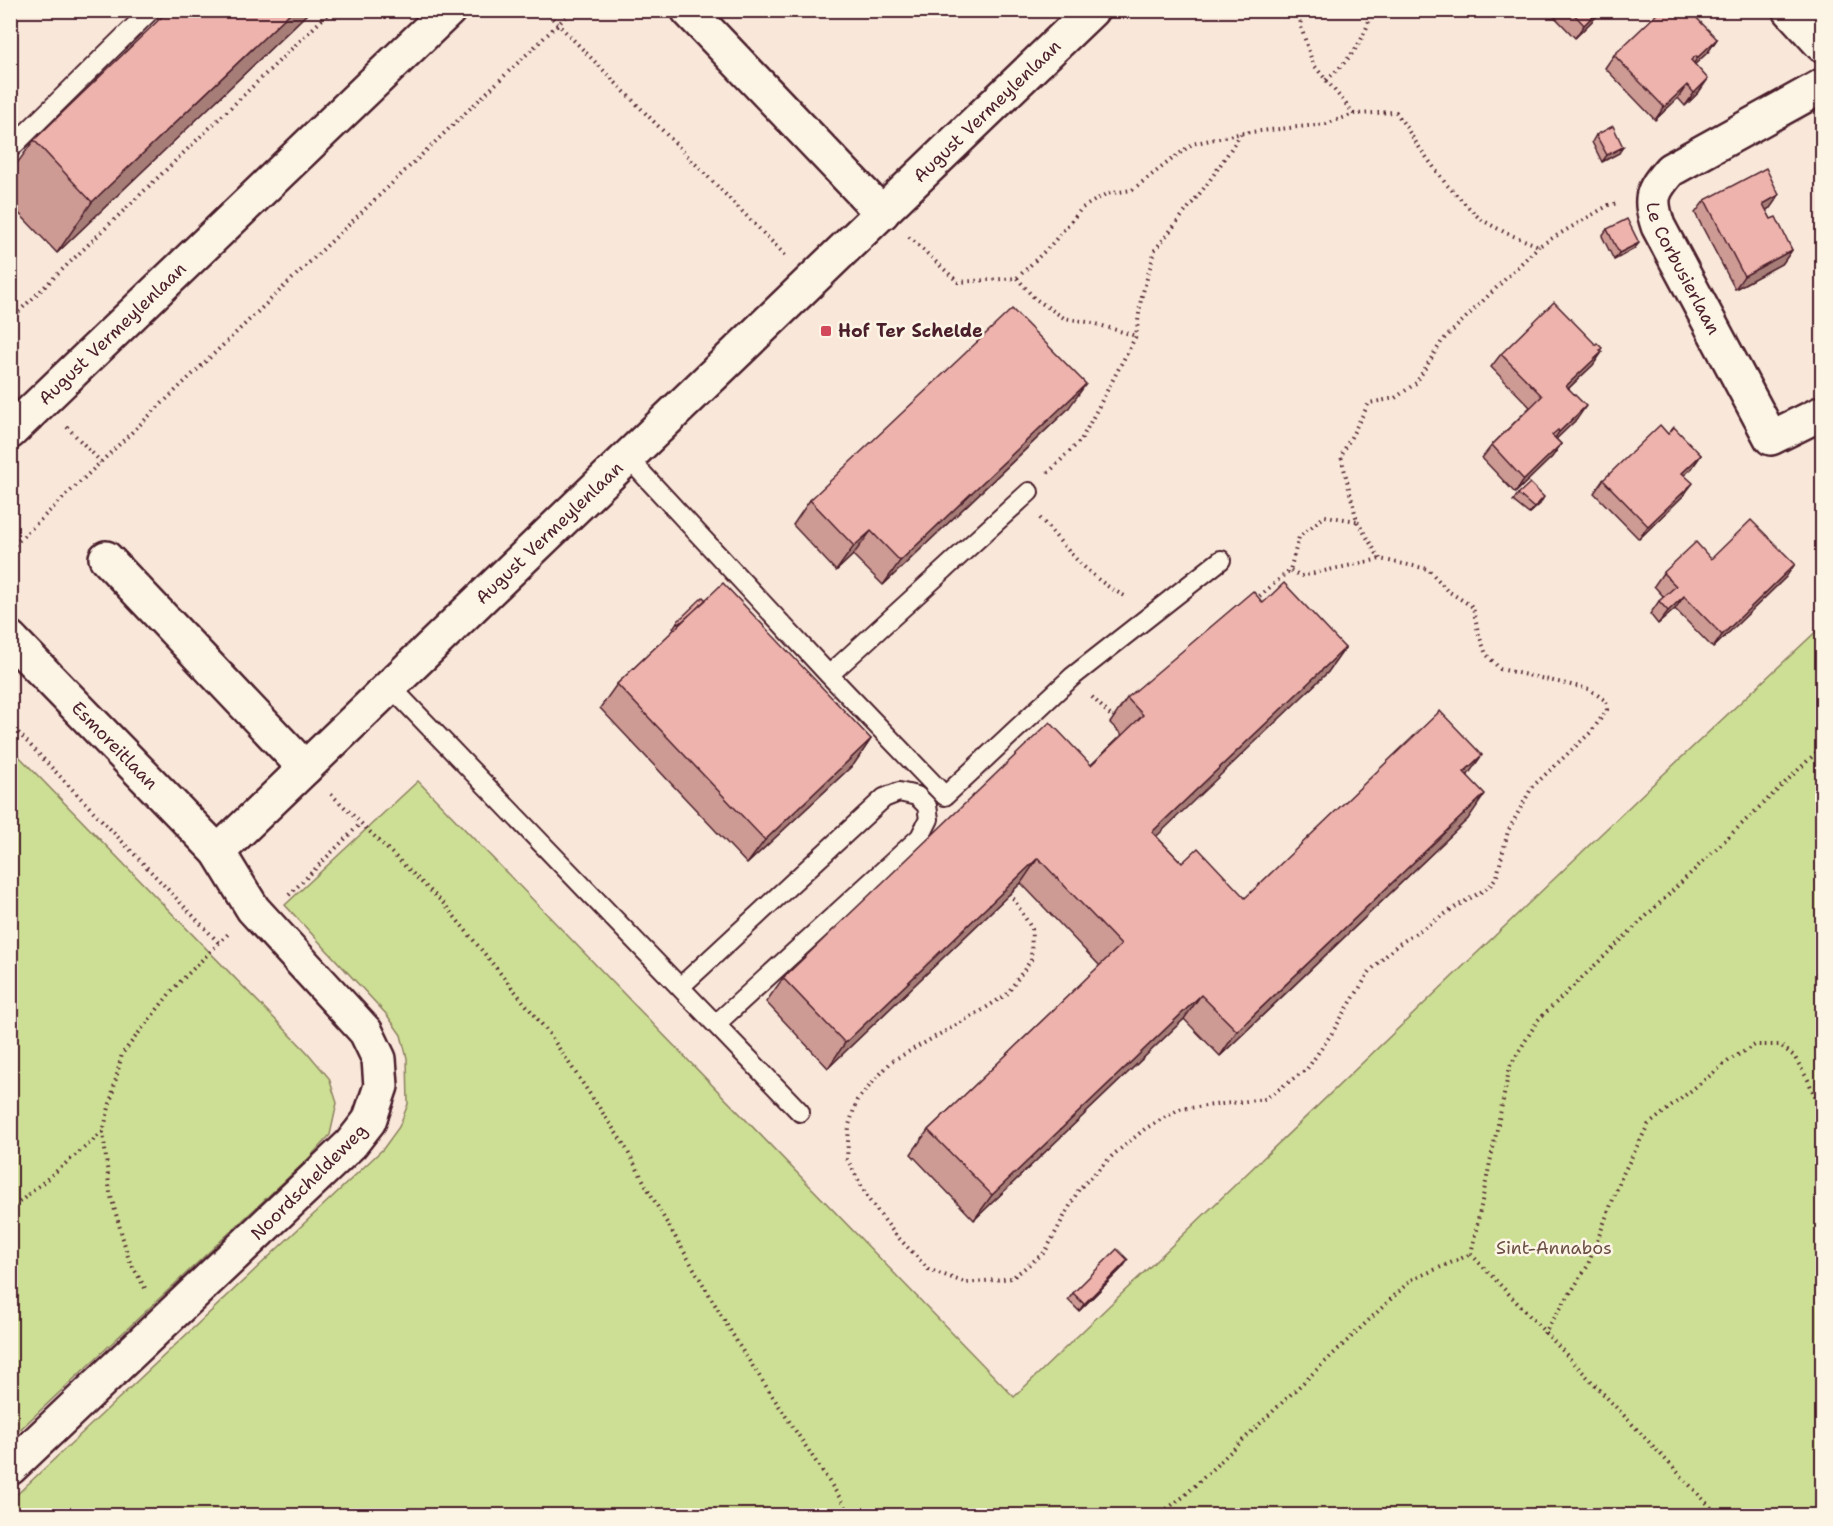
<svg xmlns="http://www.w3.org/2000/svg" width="1833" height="1526" viewBox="0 0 1833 1526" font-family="'Shantell Sans',sans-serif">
  <rect width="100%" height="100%" fill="#f9e8da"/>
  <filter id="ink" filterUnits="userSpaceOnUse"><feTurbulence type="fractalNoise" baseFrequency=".0167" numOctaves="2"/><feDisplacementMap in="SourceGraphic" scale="12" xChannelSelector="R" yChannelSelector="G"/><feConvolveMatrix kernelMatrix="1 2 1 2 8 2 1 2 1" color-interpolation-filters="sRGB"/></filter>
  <g filter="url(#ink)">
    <path fill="#cddf94" stroke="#8c7f60" stroke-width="1.5" d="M1822,626V1515H11V1500L383,1149L399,1127L408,1104L407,1058L401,1035L387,1015L285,905L418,781L1014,1397L1651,786Z
      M11,748L307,1052L329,1078L337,1103L330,1135L308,1159L11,1438Z"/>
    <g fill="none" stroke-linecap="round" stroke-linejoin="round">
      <defs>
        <path id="lane" d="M10,149L151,10
          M628,458L829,675L945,796L1072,677L1221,560
          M829,675L1029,492
          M390,686L800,1112
          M680,987L884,798L899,792L917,796L927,806L929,819L920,837L716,1024"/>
        <g id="street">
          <path d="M688,10L882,213"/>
          <path d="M1790,10L1822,45"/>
          <path id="s1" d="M1822,86L1670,170C1651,192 1649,198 1658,226L1771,438L1822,413"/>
          <path id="s2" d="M10,432L449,10"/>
          <path d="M106,558L305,768"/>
          <path id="s3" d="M10,638L218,852L253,909L366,1032L379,1059L381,1086L369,1121L351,1144L10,1468"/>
          <path id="s4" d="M218,852L1092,10"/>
        </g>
      </defs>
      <use href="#lane" stroke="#4a1f2b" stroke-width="22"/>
      <use href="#street" stroke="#4a1f2b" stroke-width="38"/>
      <path stroke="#4a1f2b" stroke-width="4" stroke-dasharray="1.5 4.5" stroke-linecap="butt" d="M544,10L785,255
        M1304,10L1300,24L1313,64L1354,114
        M1326,80C1346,63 1361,46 1369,21
        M909,237L958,282L1017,278L1051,245L1082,208L1106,194L1132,190L1192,144L1242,133L1326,124L1354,114L1396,112L1419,147L1446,184L1480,219L1506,233L1539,246L1609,205L1618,203
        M1017,278L1034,298L1064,318L1093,323L1136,336
        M10,320L332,10
        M10,368L18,376
        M67,427L101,462
        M1048,473L1081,440L1136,336L1141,299L1155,250L1208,183L1241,134
        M1040,518C1066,548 1090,580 1127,597
        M10,549L573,10
        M1380,559L1357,521L1341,456L1369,403L1395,398L1416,383L1442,341L1539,246
        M1255,600L1290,570L1299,537L1325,516L1357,521
        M1092,697L1113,718L1116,715
        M10,724L219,943
        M331,794L445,905L548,1032L623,1143L660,1211L740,1347L852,1516
        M1010,893L1032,929L1031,960L1007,994L981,1011L892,1061L857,1100L849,1125L847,1159L869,1200L895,1234L928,1269L966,1283L1012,1278L1045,1252L1079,1189L1113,1155L1146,1128L1180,1109L1265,1099L1307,1069L1332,1033L1370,971L1396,946L1454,908L1489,887L1497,876L1508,831L1532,787L1591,732L1607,710L1606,701L1589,689L1500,669L1486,654L1478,632L1473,607L1448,591L1428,569L1380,559L1301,576L1290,570
        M289,895L361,823
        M10,1210L103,1132
        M1471,1254L1510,1066L1538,1020L1822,747
        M1471,1254L1719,1516
        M145,1288L129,1260L110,1193L103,1132L122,1054L175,987L228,934
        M1544,1334L1587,1267L1622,1176L1648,1125L1683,1097L1731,1059L1755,1045H1780L1794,1056L1808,1080L1822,1113
        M1157,1516L1183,1497L1411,1280L1471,1254"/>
      <use href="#lane" stroke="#fcf5e5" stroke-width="18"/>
      <use href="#street" stroke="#fcf5e5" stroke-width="33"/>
    </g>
    <path fill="#cd9a94" stroke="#4a1f2b" stroke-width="1.5" d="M311,10L57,253L10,204V173L34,140Z
      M1548,10H1603L1575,38Z
      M1717,39L1708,52L1695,64L1699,92L1685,106L1678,98L1655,120L1605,68L1614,55Z
      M1596,135L1619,153L1602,162L1592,142Z
      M1779,195L1770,208L1766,210L1771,219L1792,250L1783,263L1735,289L1695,213L1705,200Z
      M1607,229L1634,249L1614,260L1602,236Z
      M1600,350L1602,352L1593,365L1569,388L1577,419L1556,439L1561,444L1552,457L1515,493L1482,458L1492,445L1530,407L1491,367L1501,354Z
      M1068,409L883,585L853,555L836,571L793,525L810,500Z
      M1668,434L1701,455L1692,468L1684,475L1683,496L1639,539L1594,493L1603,480Z
      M1518,494L1540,504L1529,514L1513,501Z
      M1711,559L1786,577L1713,648L1675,609L1658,624L1650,614L1659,601L1664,597L1654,586L1663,573Z
      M1263,603L1345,648L1328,672L1156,836L1182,863L1245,898L1468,776V819L1220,1056L1184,1019L974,1220L911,1154L928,1130L1100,966L1021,883L828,1068L766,1002L783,978L1091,765L1122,735L1110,723L1127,698Z
      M677,622L871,739L854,764L747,864L600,708L617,684L674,630L673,628Z
      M1123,1267L1079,1311L1068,1300L1073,1293Z"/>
    <path fill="#a77d78" stroke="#4a1f2b" stroke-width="1.5" d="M293,10H311L57,253L92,202Z
      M1599,10H1603L1575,38L1584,25Z
      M1717,39L1708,52L1689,70L1698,57Z
      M1708,79L1699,92L1685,106L1694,93Z
      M1687,85L1678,98L1655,120L1664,107Z
      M1623,147L1619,153L1602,162L1607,155Z
      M1779,195L1770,208L1754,217L1763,204Z
      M1639,243L1634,249L1614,260L1619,253Z
      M1792,250L1783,263L1735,289L1744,276Z
      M1602,352L1593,365L1557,399L1566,386Z
      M1086,384L1068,409L883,585L900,561Z
      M1586,406L1577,419L1550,445L1559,432Z
      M1561,444L1552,457L1515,493L1524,480Z
      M1701,455L1692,468L1673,486L1682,473Z
      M1693,483L1683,496L1639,539L1648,526Z
      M1544,497L1540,504L1529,514L1534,508Z
      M871,531L853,555L836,571L854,546Z
      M1795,564L1786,577L1713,648L1722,635Z
      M1684,596L1675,609L1658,624L1668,611Z
      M1345,648L1328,672L1135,857L1152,832Z
      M871,739L854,764L747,864L765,840Z
      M1482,755L1465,779L1464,772Z
      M1485,794L1468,819L1220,1056L1237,1031Z
      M1038,858L1021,883L828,1068L845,1043Z
      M1201,995L1184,1019L974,1220L992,1195Z
      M1128,1260L1123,1267L1079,1311L1084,1304Z"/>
    <path fill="#eeb3ac" stroke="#4a1f2b" stroke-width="1.5" d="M169,10H293L92,202L34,140Z
      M1570,10H1599L1584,25Z
      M1661,10H1689L1717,39L1698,57L1696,56L1691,60L1708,79L1694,93L1687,85L1664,107L1614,55Z
      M1613,126L1623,147L1607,155L1596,135Z
      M1766,168L1779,195L1763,204L1771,219L1776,217L1792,250L1744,276L1705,200Z
      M1627,219L1639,243L1619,253L1607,229Z
      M1554,302L1596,345L1597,343L1602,348L1600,350L1602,352L1566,386L1586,406L1559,432L1558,430L1552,435L1561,444L1524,480L1492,445L1542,396L1501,354Z
      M1012,309L1086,384L900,561L871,531L854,546L810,500Z
      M1660,425L1668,434L1674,427L1701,455L1682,473L1693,483L1648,526L1603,480Z
      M1530,483L1544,497L1534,508L1518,494Z
      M1751,520L1795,564L1722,635L1684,596L1668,611L1659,601L1676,586L1663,573L1696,542L1711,559Z
      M723,583L871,739L765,840L617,684Z
      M1284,583L1345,648L1152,832L1182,863L1198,848L1245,898L1440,711L1482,755L1464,772L1485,794L1237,1031L1201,995L992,1195L928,1130L1121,945L1038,858L845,1043L783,978L1050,722L1091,765L1143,715L1127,698L1253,591L1263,603Z
      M703,597L706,600L679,624L677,622Z
      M1117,1249L1128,1260L1084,1304L1073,1293Z"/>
  </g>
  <rect fill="#d1495b" stroke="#fcf5e5" stroke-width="2" x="820" y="325" width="12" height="12" rx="3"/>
  <g text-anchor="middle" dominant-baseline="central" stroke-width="5" stroke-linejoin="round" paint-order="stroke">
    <g font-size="18" fill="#4a1f2b" stroke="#fcf5e5">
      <text stroke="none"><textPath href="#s4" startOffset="1068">August Vermeylenlaan</textPath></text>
      <text stroke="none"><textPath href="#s1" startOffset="284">Le Corbusierlaan</textPath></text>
      <text stroke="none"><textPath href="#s2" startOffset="142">August Vermeylenlaan</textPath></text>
      <text stroke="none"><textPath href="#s4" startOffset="460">August Vermeylenlaan</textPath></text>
      <text stroke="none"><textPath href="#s3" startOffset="150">Esmoreitlaan</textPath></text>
      <text transform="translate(309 1182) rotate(-45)">Noordscheldeweg</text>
    </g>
    <g font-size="18" font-weight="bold" fill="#4a1f2b" stroke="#fcf5e5" text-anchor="start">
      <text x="838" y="331">Hof Ter Schelde</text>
    </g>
    <g font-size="18" fill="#6b4f45" stroke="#fcf5e5">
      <text x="1554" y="1248">Sint-Annabos</text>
    </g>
  </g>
  <rect width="1833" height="1526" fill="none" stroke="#fcf5e5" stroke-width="36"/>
  <rect x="18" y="18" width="1797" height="1490" fill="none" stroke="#4a1f2b" stroke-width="2" filter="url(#ink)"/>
</svg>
